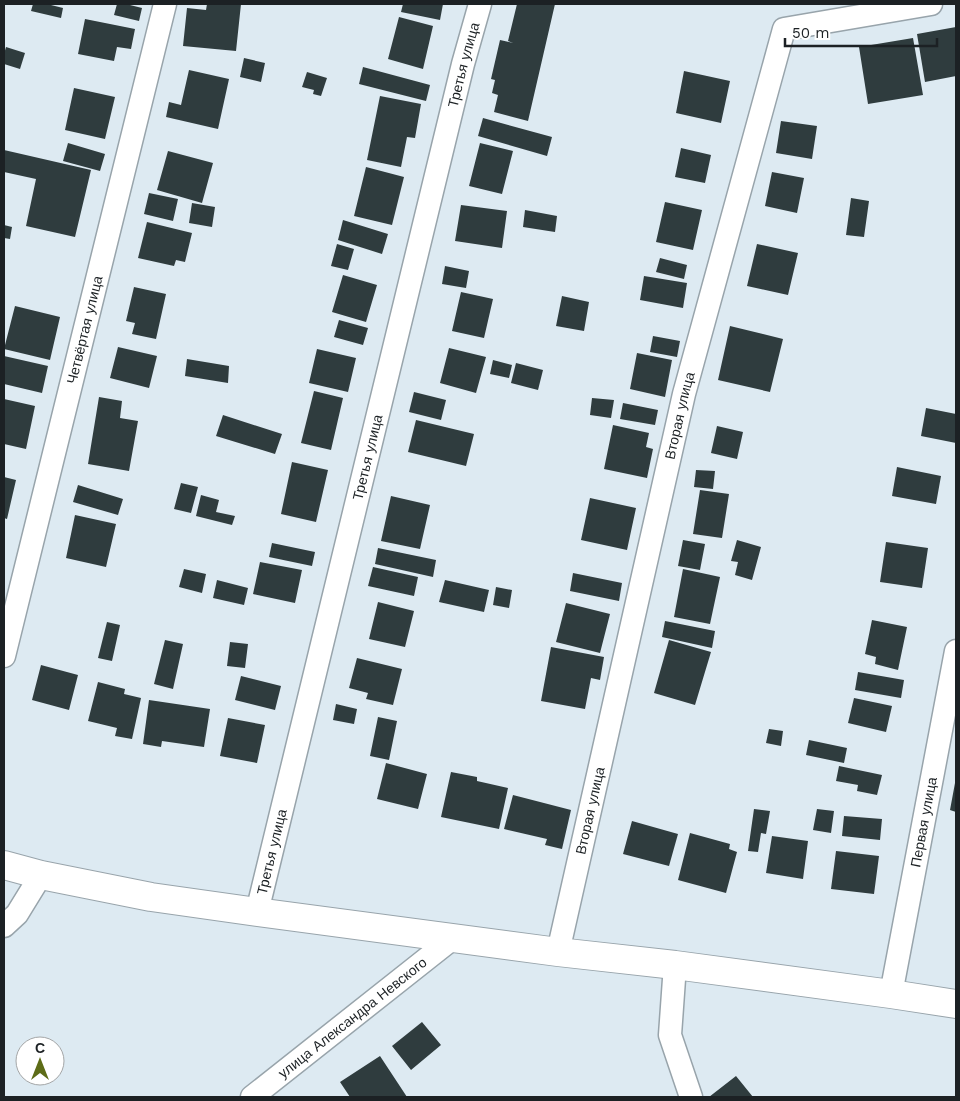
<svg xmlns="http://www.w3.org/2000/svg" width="960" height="1101" viewBox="0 0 960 1101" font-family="'Work Sans',sans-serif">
  <rect width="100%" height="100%" fill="#ddeaf2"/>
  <path fill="#2f3c3e" d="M33,4H47L63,8L61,18L31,11Z
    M117,4H126L142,8L139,21L114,15Z
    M207,4H241L236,51L183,46L187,8L206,10Z
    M403,4H443L440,20L401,12Z
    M517,4H555L528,121L494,112L498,95L492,93L495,80L491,79L500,40L513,43L508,41Z
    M399,17L433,26L423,69L388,59Z
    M85,19L135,29L131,49L117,47L114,61L78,54Z
    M956,27V76L925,82L917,34Z
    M913,38L923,95L868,104L859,47Z
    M6,47L25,53L20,69L4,64V54Z
    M244,58L265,63L261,82L240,77Z
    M363,67L430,85L426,101L359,84Z
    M189,70L229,79L218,129L166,117L169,102L181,105Z
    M684,71L730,81L721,123L676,113Z
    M307,72L327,78L321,96L313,94L314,90L302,87Z
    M74,88L115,97L105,139L65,130Z
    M380,96L421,104L415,138L407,137L401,167L367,160Z
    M483,118L552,137L547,156L478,136Z
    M781,121L817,126L812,159L776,153Z
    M68,143L105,154L100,171L63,161Z
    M480,143L513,151L502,194L469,186Z
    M681,148L711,155L705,183L675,177Z
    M4,150L91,170L75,237L26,226L36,179L4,172Z
    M168,151L213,163L202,203L157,190Z
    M366,167L404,177L392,225L354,216Z
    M772,172L804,178L797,213L765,206Z
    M149,193L178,199L173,221L144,214Z
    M851,198L869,201L864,237L846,235Z
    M665,202L702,210L693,250L656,242Z
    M192,203L215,207L212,227L189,223Z
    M461,205L507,211L502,248L455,241Z
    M525,210L557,216L555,232L523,227Z
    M343,220L388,234L382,254L338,240Z
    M147,222L192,233L185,262L176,260L174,266L138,258Z
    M4,225L12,227L10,239L4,238Z
    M337,244L354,249L348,270L331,266Z
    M757,244L798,253L788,295L747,286Z
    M660,258L687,265L684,279L656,272Z
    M445,266L469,271L466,288L442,284Z
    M343,275L377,285L366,322L332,312Z
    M644,276L687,283L683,308L640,300Z
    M134,287L166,294L156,339L132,334L135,323L126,321Z
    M461,292L493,299L484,338L452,331Z
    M562,296L589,302L584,331L556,326Z
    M15,306L60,317L50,360L4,349Z
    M339,320L368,328L363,345L334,337Z
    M730,326L783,339L770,392L718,380Z
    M653,336L680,341L677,357L650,352Z
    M118,347L157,356L149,388L110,378Z
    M449,348L486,357L476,393L440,383Z
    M317,349L356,358L348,392L309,383Z
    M637,353L672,360L665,397L630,389Z
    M4,356L48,366L42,393L4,384Z
    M187,359L229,366L228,383L185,376Z
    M493,360L512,365L509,378L490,374Z
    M516,363L543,370L538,390L511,383Z
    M314,391L343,398L331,450L301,443Z
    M414,392L446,400L441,420L409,412Z
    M99,397L122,401L120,418L138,421L129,471L88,464Z
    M592,398L614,400L611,418L590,415Z
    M4,399L35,406L26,449L4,444Z
    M623,403L658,410L655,425L620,419Z
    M926,408L956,414V443L921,436Z
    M223,415L282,434L275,454L216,436Z
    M416,420L474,434L466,466L408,452Z
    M613,425L649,433L646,447L653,449L647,478L604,469Z
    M717,426L743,432L737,459L711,453Z
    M292,462L328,470L316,522L281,514Z
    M897,467L941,476L936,504L892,496Z
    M696,470L715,471L713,489L694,487Z
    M4,477L16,480L7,519L4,518Z
    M181,483L198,487L191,513L174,509Z
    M78,485L123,499L118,515L73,502Z
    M700,490L729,494L722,538L693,534Z
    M201,495L219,500L216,512L235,516L232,525L196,516Z
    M391,496L430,505L420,549L381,541Z
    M590,498L636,508L627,550L581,540Z
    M75,515L116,524L106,567L66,558Z
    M683,540L705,544L700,570L678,566Z
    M737,540L761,547L752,580L735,575L738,562L731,561Z
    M886,542L928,548L922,588L880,582Z
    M272,543L315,552L312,566L269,557Z
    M378,548L436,560L433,577L375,564Z
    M260,562L302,570L295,603L253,594Z
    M373,567L418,577L414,596L368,586Z
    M184,569L206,574L202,593L179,587Z
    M683,569L720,577L710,624L674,617Z
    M573,573L622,583L619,601L570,591Z
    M217,580L248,588L244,605L213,598Z
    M445,580L489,590L484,612L439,602Z
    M496,587L512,590L509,608L493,605Z
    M378,602L414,611L405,647L369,639Z
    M566,603L610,614L600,653L556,642Z
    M872,620L907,627L898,670L875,664L876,657L865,654Z
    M665,621L715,631L712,648L662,637Z
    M107,622L120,625L112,661L98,658Z
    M165,640L183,644L173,689L154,684Z
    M669,640L711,652L695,705L654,693Z
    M230,642L248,644L245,668L227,666Z
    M551,647L604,657L600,680L591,678L585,709L541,701Z
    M357,658L402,669L393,705L366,699L368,693L349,688Z
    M41,665L78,675L69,710L32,700Z
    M858,672L904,680L901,698L855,690Z
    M241,676L281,686L275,710L235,700Z
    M98,682L125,689L124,694L141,698L132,739L115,736L117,728L88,721Z
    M854,698L892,706L886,732L848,723Z
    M149,700L210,709L204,747L162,741L161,747L143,744Z
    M336,704L357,709L354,724L333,720Z
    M378,717L397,721L389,760L370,756Z
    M228,718L265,725L257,763L220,756Z
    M769,729L783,731L781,746L766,743Z
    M809,740L847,748L844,763L806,755Z
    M386,763L427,774L418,809L377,799Z
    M839,766L882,775L877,795L857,791L858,785L836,781Z
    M451,772L477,777V781L508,788L499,829L441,817Z
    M955,783H956V812L950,810Z
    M513,795L571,810L562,849L545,845L547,839L504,829Z
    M754,809L770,811L766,834L761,833L758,852L748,851Z
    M817,809L834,811L831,833L813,830Z
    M844,816L882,819L880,840L842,836Z
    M632,821L678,834L669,866L623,854Z
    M690,833L730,844L729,849L737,852L726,893L678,880Z
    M772,836L808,841L803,879L766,873Z
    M836,851L879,856L874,894L831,889Z
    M422,1022L441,1045L411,1070L392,1046Z
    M380,1056L407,1097H350L340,1082Z
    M736,1076L753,1097H709Z"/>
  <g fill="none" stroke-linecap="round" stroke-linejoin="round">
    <defs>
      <g id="minor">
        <path id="s1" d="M4,656L165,4"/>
        <path id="s2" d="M257,912L463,64L480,4"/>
        <path d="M4,926L17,914L41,875"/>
        <path id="s3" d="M558,952L684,394L784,29L931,4"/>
        <path d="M675,965L670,1035L691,1097"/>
        <path id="s4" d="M891,994L956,651"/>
        <path id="s5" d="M252,1097L453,938"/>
      </g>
      <path id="tertiary" d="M4,865L41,875L151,897L257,912L558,952L675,965L891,994L956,1004"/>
    </defs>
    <use href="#minor" stroke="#98a4ab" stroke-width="25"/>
    <use href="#tertiary" stroke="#98a4ab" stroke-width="30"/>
    <use href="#minor" stroke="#fff" stroke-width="22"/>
    <use href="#tertiary" stroke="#fff" stroke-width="28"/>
  </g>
  <g text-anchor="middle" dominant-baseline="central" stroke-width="5" stroke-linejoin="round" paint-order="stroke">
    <g font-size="14" fill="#1c2124" stroke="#fff">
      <text stroke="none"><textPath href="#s2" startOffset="872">Третья улица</textPath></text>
      <text stroke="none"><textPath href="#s1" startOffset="336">Четвёртая улица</textPath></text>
      <text stroke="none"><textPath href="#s3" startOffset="550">Вторая улица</textPath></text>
      <text stroke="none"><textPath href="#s2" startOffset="468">Третья улица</textPath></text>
      <text stroke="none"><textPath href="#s3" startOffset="145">Вторая улица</textPath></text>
      <text stroke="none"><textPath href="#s4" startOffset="175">Первая улица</textPath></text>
      <text stroke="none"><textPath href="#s2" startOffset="62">Третья улица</textPath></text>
      <text stroke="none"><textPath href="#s5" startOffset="128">улица Александра Невского</textPath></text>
    </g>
  </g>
  <rect width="960" height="1101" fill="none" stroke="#1c2124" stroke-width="10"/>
  <g transform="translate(40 1061)"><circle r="24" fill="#ffffff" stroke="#a4a6a7"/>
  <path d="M0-4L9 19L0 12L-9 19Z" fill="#5d6c17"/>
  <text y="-8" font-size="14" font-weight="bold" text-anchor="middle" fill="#1c2124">С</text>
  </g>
  <path d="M785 38v8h152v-8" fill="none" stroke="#1c2124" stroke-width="2.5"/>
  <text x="792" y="38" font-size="15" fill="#1c2124" stroke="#ffffff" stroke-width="4" paint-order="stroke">50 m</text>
</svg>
